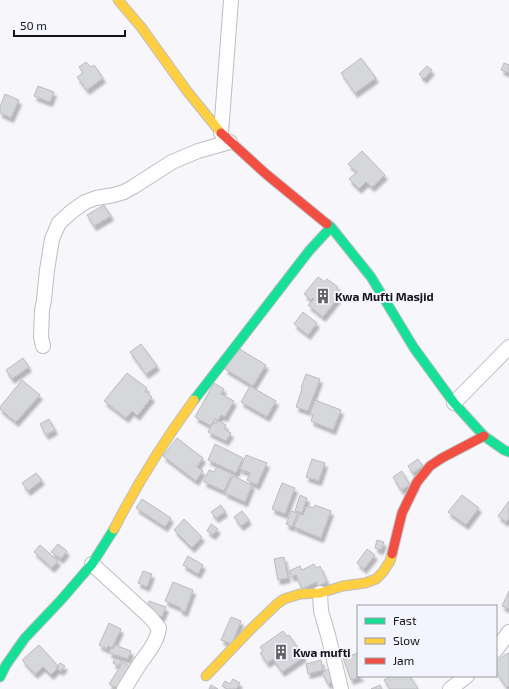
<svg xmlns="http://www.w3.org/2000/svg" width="509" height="689" viewBox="0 0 509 689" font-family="'Exo 2',sans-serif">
  <defs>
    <filter id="shadow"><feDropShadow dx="2.5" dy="4.5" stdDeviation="1" flood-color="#0004"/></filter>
  </defs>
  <rect width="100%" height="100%" fill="#f6f6fb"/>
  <path fill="#d6d7db" stroke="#bcbcc0" filter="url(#shadow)" d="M361,58L376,78L355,93L341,73Z
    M86,62L91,67L94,65L103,78L87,90L77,77L83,73L79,67Z
    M504,63L509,65V73L501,70Z
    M427,66L432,70L424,79L419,74Z
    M38,86L54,92L50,102L34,96Z
    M5,94L19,100L11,118L0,113V107Z
    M362,151L385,175L372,187L366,182L359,189L349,179L357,172L348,164Z
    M104,205L111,216L94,226L87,215Z
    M318,277L325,282L327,279L338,287L337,289L342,293L323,317L308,305L314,299L313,298L311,300L304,294Z
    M303,312L317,323L308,335L294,324Z
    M141,344L157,366L146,374L130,352Z
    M238,348L266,365L253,386L225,369Z
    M23,358L29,367L12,379L6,370Z
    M127,373L147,388L145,391L152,397L137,416L132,411L126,418L104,401Z
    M306,374L320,379L308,411L296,407L302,389L301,388Z
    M22,380L40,395L16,422L0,409V407Z
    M214,383L224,389L221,394L234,401L225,417L221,415L216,424L213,422L211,426L195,417Z
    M250,386L276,401L267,417L241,402Z
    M315,400L341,410L333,430L311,421L313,415L310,413Z
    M49,419L55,430L46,435L40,424Z
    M215,419L226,425L224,429L231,433L226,441L208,432Z
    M177,438L203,458L197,467L203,471L196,481L163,456Z
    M215,444L243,458L236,473L208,460Z
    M246,455L267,463L257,485L247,480L250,473L240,469Z
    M312,459L325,463L319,481L306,477Z
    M418,459L423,466L413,473L408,466Z
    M217,467L232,474L224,491L204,482L209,470L214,472Z
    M402,471L410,485L401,490L393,477Z
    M36,473L42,480L28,491L22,483Z
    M233,476L252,485L245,502L225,493Z
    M282,483L295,488L285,514L272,509Z
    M300,495L307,498L302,513L295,511Z
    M462,495L479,508L466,525L448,512Z
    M142,499L171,518L165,527L136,508Z
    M509,501V518L506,522L498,516Z
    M221,505L225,512L216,518L211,512Z
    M315,505L331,511L321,538L294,527L299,514L303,515L307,506L314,508Z
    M242,511L249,520L241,526L234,517Z
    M291,511L298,513L292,527L286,524Z
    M184,519L202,537L192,548L174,530Z
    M211,524L218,529L213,535L207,531Z
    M377,540L384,542L381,550L375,548Z
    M58,544L67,551L61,559L51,552Z
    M40,545L58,561L52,568L34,552Z
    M367,549L375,555L364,569L357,563Z
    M188,556L203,565L198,574L183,565Z
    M284,557L288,578L278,580L274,559Z
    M314,564L316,568L320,566L327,582L318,586L316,582L302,589L296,575L292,577L289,571L300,566L302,570Z
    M143,571L152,574L147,587L138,583Z
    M173,582L193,590L185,612L180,610L181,608L165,601Z
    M509,591V609L502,606Z
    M149,601L166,607L162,617L145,611Z
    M231,617L241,621L232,644L221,640Z
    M109,623L121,629L112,648L108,646L107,649L99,645Z
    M283,631L287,636L289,635L304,657L282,672L273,659L267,663L260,653L263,651L260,647Z
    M39,645L59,667L51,675L43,667L35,674L22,660Z
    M115,645L131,651L128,659L109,653L111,648L113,649Z
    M358,653V676H362L351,680L343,658Z
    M508,653L509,654V686L507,688L496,672V661Z
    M115,658L121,660L119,666L113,663Z
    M321,660L323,670L308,674L306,664Z
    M123,662L132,668L118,689L109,684Z
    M60,663L65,666L61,671L56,668Z
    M330,668L336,680L328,684L322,673Z
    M391,676H410L418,689H390L384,680Z
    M233,679L240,683L236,689H227L222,686L225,681L230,684Z
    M211,685L218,689H209Z
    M380,685L382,689H371Z"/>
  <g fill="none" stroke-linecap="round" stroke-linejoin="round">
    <defs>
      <path id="street" d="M221,133L231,0
        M43,346L41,337L42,310L44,300L47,270L52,239L59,223L71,212L85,202L96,198L114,195L124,192L133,187L172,162L198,151L230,142
        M454,403L509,347
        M92,564L150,617L159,628C157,642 149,651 141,662C135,671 130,680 124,689
        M320,593L321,611L328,635L341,689
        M496,650L509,632
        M450,689L467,676"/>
      <path id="fast" d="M327,224L331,227L371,277L414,348L454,403L484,436L504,450L509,452
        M194,400L309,251L331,227
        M0,677L6,665L25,638L61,600L92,564L114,529"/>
      <path id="slow" d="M118,0L141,27L187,91L221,133
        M114,529C137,484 164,441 194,400
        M206,676L251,629L277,604L284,599L300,594L320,593L343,586L365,583L376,579L383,572L390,561L392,554"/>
      <path id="jam" d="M221,133L266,174L327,224
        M392,554L402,513L417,482L430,466L442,458L484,436"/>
    </defs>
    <use href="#street" stroke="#bebec2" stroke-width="16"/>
    <use href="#fast" stroke="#bebec2" stroke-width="11"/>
    <use href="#slow" stroke="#bebec2" stroke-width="11"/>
    <use href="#jam" stroke="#bebec2" stroke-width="11"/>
    <use href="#street" stroke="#fefefe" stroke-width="14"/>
    <use href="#fast" stroke="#16e098" stroke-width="9"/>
    <use href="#slow" stroke="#ffcf43" stroke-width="9"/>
    <use href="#jam" stroke="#f24e42" stroke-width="9"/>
  </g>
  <defs>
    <symbol id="building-bare" viewBox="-9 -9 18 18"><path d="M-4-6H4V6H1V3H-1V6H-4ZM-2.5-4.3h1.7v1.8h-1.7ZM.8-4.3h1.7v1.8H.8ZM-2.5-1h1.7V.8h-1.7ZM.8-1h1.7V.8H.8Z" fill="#646467" stroke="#f3f4fe" stroke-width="2.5" paint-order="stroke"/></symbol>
  </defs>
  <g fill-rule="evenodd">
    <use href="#building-bare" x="312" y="285" width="22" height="22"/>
    <use href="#building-bare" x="270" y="641" width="22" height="22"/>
  </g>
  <g text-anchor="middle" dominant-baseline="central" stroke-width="4" stroke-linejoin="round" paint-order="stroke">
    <g font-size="12" font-weight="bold" fill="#151518" stroke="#f3f4fe" text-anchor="start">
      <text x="335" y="296">Kwa Mufti Masjid</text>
      <text x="293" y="652">Kwa mufti</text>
    </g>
  </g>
  <rect x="357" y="605" width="140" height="72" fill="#f3f4fe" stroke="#9a9ba2"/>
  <rect x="365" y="618" width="20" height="6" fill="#16e098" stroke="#9a9ba2"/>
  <text x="393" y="625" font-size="12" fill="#151518">Fast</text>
  <rect x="365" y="638" width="20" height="6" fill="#ffcf43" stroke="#9a9ba2"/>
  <text x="393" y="645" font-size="12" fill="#151518">Slow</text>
  <rect x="365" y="658" width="20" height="6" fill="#f24e42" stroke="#9a9ba2"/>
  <text x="393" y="665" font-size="12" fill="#151518">Jam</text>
  <path d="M14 30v6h111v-6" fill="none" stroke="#151518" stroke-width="2"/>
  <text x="20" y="30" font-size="12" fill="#151518" stroke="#f3f4fe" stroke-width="3" paint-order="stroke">50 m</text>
</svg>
